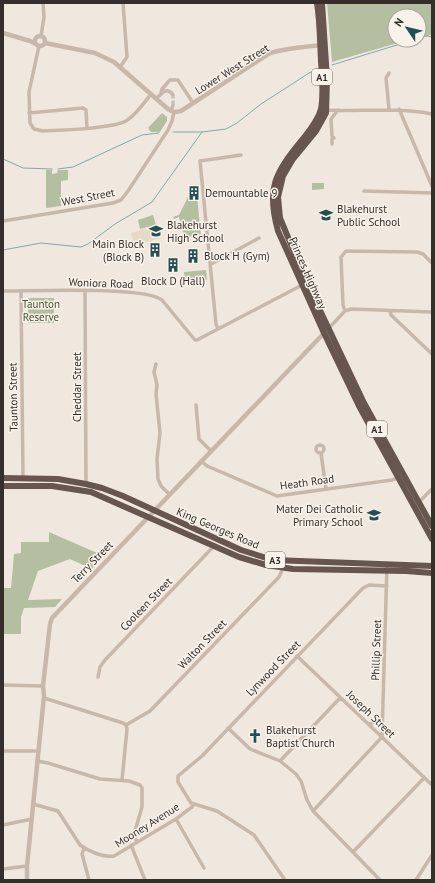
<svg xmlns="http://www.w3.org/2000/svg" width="435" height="883" viewBox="0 0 435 883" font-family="'PT Sans',sans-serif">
  <rect width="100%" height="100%" fill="#f0e8de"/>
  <path fill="#b4bea0" d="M327,3H432V35L419,37V16H395V40H408L332,62Z
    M162,113L167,117V121L160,132H151L148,128Z
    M46,170H52V174L57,173L58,170H68V180L61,181V206L46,208Z
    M312,183H324V189L312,190Z
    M197,196L201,236L184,237L179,217L174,219L173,217L179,215L188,197Z
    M153,215L156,225L140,229L138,220Z
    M206,270L207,280L185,283L184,272Z
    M28,298H54V323H28Z
    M49,532L104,556L92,569L70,559L38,571L28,600L62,599L55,607L24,608L21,617V634H3V588H11L14,554L21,553V542H49Z"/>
  <path fill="#e7d9c7" d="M157,225L161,238L134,246L131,233Z"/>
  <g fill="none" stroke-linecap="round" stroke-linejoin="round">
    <path stroke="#80a9ab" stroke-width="1" d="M419,38L427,36L432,37
      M332,65L413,40
      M173,132H202L226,129L237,123L261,104L289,86L309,73L318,69
      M3,159L23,168L52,169
      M58,169L73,167L142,135L159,133
      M3,250L41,243L81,247L88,244L115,224L152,202L202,132"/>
    <path stroke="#cbc3ba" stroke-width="3.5" stroke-dasharray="3.5 2" stroke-linecap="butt" d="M173,95V105"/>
    <path stroke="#c7b8ab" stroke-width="3.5" d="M41,36L44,17L43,3
      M39,46L29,92L30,123L34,129L43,131C63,130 110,129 126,121C136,115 144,103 151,94
      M120,67L127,57L123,3
      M161,93L162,89L170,80H178L193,103
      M156,99C162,93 167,86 173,95
      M389,109L386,78L389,73
      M399,109L432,186
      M326,110C361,112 396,107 432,114
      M171,111L173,105
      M29,113L83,108L86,110L87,128
      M332,144V139L334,138L332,136L331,119L338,110
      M364,191L432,193
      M3,221L113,203L121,200L128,191L168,130L172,121L174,112
      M211,264L259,238
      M3,291C30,291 147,286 162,300L195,340H197L304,284
      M21,291L23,478
      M85,291L86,484
      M345,311L343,305L341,257L346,251L417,252L423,254L432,263
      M390,311L391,315L432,354
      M329,328L345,311L351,309L432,312
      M218,329L216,324L200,161L241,155
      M156,364L154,372L157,385L156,394L160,433L157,459L158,479L161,486L169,494
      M196,405L199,439L211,451
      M316 449a4 4 0 1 1 8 0a4 4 0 1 1-8 0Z
      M321,453L326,489
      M201,461L207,466L277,496L392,480L398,478
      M419,502L432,489
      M297,656L432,785
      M98,677L100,667L105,660L214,546
      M3,685L43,686
      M44,698L123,723L126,725L127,729L122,780
      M368,724L378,722L382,717
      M126,725L150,711L279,577L283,568
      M228,728L250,749L280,761L296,774L301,781L307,800L313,811L380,880
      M382,737L387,564
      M3,751H38
      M37,761L48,763L100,779L129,781L140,785L142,788V807L135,831V838L137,842
      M280,761L340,698
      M33,804L58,811L80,845C88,851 104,858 114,856L176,819L192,807L194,804
      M313,811L382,737
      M176,819L204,868
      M3,825L32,819
      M131,845L145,880
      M84,848L82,854L89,880
      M353,852L424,778
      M3,869L27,866
      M285,880L254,835L217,811L191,803L178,782V776L202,756L363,588L369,585L387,586
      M416,880L432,855"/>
    <path stroke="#c7b8ab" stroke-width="4.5" d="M3,33L30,41L36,44
      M35 41a5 5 0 1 1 10 0a5 5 0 1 1-10 0Z
      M45,43L95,53L114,62L168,109L174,112L181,111L270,53C287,48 304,47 322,45
      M27,880V866L44,696L43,686L50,624L52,618L326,331"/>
    <path stroke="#66564f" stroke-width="6" d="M317,3C320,22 320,42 321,61C322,76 324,93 321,109C318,121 309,131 302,140C275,173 266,188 278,231L324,333L359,406L432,539
      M322,3L327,79L326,113L316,131L293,159L283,176L278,197L280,218L307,283L364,403L432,526
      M3,478L58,479L86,484L102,488L123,496L241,550L273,560L432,566
      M3,486H52L91,492L239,557L266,565L293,569L406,571L432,573"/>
  </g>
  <defs>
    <symbol id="building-bare" viewBox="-9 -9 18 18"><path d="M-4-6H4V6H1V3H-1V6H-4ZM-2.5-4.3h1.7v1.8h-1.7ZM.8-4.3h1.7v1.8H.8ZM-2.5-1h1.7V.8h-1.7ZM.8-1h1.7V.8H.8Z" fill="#235054" stroke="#f8f2ea" stroke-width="2.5" paint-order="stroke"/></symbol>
    <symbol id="school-bare" viewBox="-9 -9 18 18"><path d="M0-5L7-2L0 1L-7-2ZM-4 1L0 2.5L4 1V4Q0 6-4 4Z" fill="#235054" stroke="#f8f2ea" stroke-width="2.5" paint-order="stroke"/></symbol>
    <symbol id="church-bare" viewBox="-9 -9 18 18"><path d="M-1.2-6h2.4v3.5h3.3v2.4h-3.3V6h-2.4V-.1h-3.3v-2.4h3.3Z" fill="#235054" stroke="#f8f2ea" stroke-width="2.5" paint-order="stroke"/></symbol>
  </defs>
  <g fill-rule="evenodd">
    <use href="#building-bare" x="184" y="183" width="20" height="20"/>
    <use href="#school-bare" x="316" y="205" width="20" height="20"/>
    <use href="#school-bare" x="146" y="221" width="20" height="20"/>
    <use href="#building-bare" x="145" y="240" width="20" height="20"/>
    <use href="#building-bare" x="183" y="246" width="20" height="20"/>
    <use href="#building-bare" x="163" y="255" width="20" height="20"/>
    <use href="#school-bare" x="364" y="505" width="20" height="20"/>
    <use href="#church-bare" x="245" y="726" width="20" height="20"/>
  </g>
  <g text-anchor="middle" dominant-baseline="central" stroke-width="3" stroke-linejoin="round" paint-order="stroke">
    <g fill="#f8f2ea" stroke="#706964" stroke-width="1">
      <rect x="312" y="69" width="20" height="16" rx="3"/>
      <rect x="367" y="421" width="20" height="16" rx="3"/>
      <rect x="265" y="552" width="20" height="16" rx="3"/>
    </g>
    <g font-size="10" font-weight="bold" fill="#362e2a">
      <text x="322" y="77">A1</text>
      <text x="377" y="429">A1</text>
      <text x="275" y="560">A3</text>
    </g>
    <g font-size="11" fill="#362e2a" stroke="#f8f2ea">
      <text transform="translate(232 69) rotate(-32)">Lower West Street</text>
      <text transform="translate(88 197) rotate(-11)">West Street</text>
      <text transform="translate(308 273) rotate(66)">Princes Highway</text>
      <text transform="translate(101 283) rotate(2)">Woniora Road</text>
      <text transform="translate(77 387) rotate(-90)">Cheddar Street</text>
      <text transform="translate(13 397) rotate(-91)">Taunton Street</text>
      <text transform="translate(307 482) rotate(-8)">Heath Road</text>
      <text transform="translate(218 528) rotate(23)">King Georges Road</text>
      <text transform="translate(92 562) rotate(-46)">Terry Street</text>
      <text transform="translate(146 604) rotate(-46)">Cooleen Street</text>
      <text transform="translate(202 644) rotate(-46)">Walton Street</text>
      <text transform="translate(376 650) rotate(-88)">Phillip Street</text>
      <text transform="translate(273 668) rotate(-46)">Lynwood Street</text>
      <text transform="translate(371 714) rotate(44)">Joseph Street</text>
      <text transform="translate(147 825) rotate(-32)">Mooney Avenue</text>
    </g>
    <g font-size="11" fill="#362e2a" stroke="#f8f2ea" text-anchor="start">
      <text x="205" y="193">Demountable 9</text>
      <text x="337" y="209">Blakehurst<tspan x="337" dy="13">Public School</tspan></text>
      <text x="167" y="225">Blakehurst<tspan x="167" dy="13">High School</tspan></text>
      <text x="144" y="244" text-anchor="end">Main Block<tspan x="144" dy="13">(Block B)</tspan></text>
      <text x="204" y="256">Block H (Gym)</text>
      <text x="173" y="281" text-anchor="middle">Block D (Hall)</text>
      <text x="363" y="509" text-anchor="end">Mater Dei Catholic<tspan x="363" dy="13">Primary School</tspan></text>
      <text x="266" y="730">Blakehurst<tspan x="266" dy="13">Baptist Church</tspan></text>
    </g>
    <g font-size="11" fill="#455230" stroke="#f8f2ea">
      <text x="41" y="304">Taunton<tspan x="41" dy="13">Reserve</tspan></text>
    </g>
  </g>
  <rect width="435" height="883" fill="none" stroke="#362e2a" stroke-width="8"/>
  <g transform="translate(407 28) rotate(305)"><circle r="19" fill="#f8f2ea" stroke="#aaa49d"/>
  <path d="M0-3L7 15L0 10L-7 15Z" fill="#235054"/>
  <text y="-6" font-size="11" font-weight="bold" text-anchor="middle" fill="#362e2a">N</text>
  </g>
</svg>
